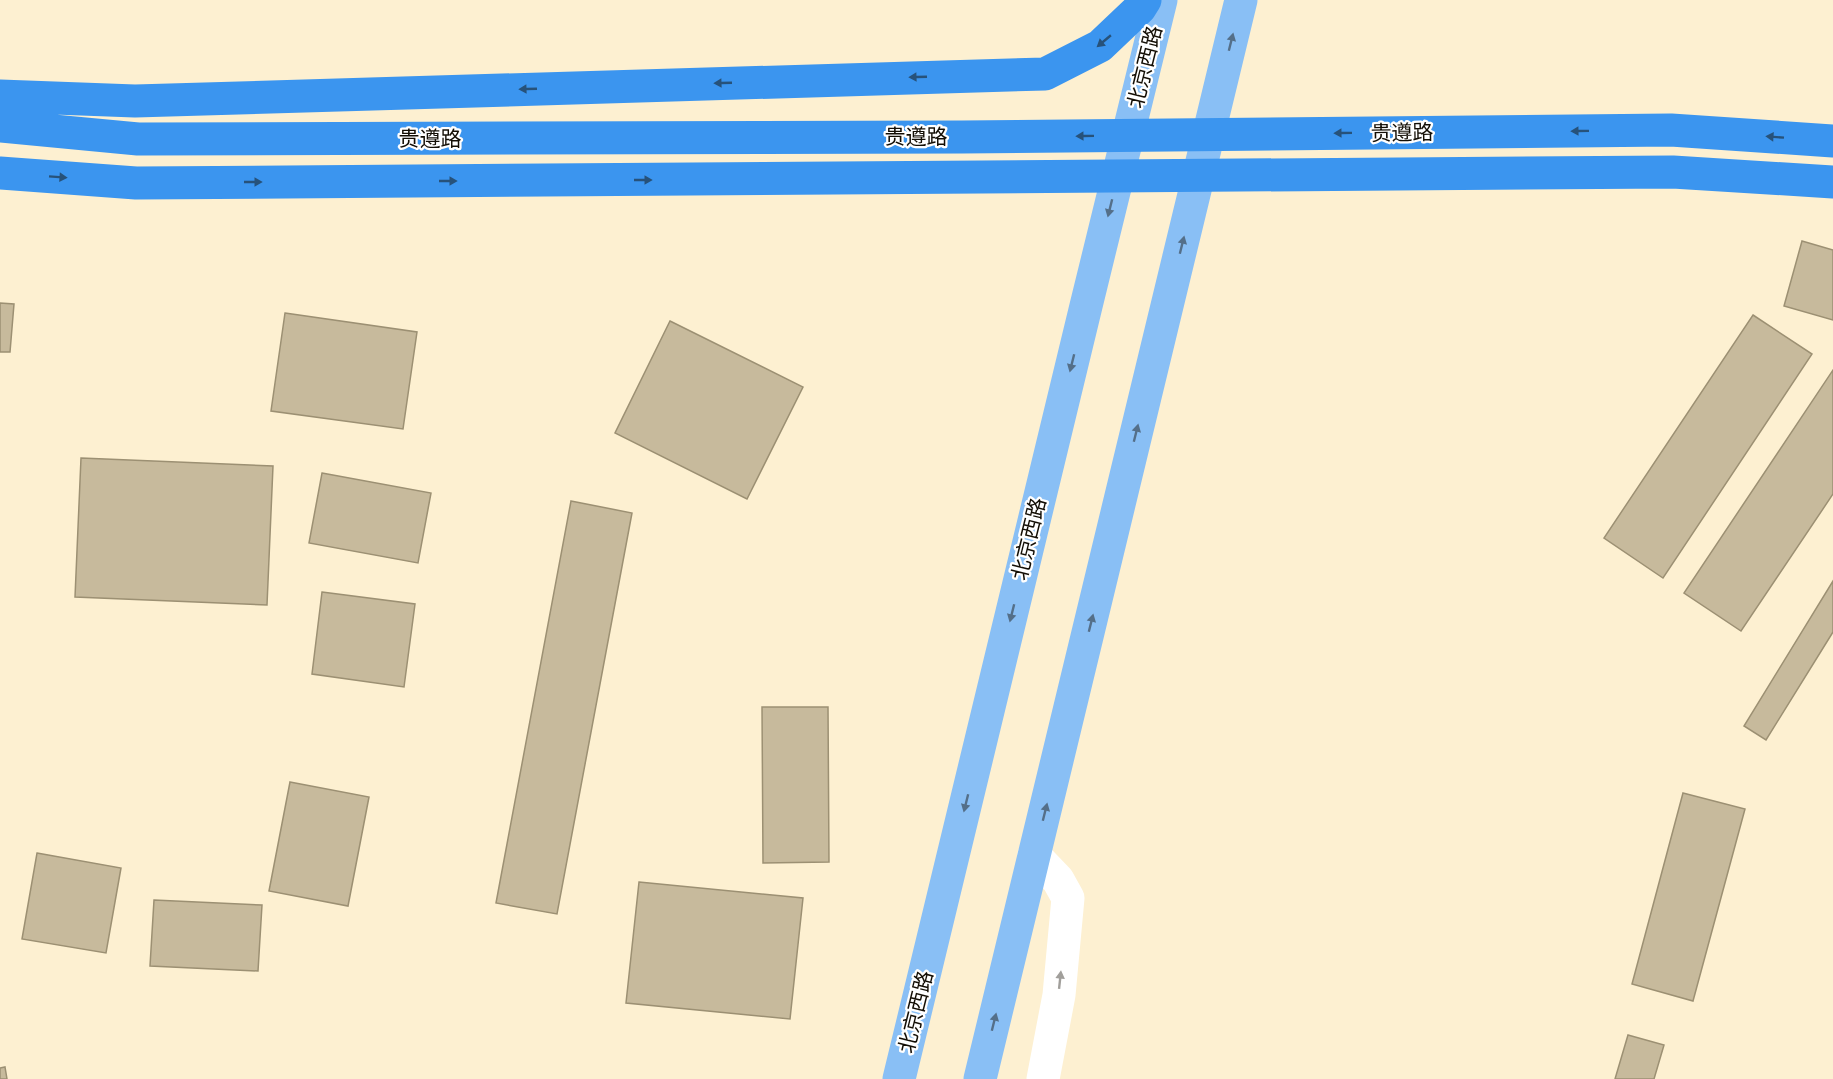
<svg xmlns="http://www.w3.org/2000/svg" width="1833" height="1079" viewBox="0 0 1833 1079" font-family="Bitter,'Noto Sans SC',serif">
  <rect width="100%" height="100%" fill="#fdf0d1"/>
  <path fill="#c7ba9c" stroke="#9c9073" stroke-width="1.5" d="M1802,241L1833,250V320L1784,306Z
    M0,303L14,304L10,352H0Z
    M285,313L417,332L403,429L271,411Z
    M1753,315L1812,354L1663,578L1604,538Z
    M670,321L803,387L747,499L615,433Z
    M1833,370V494L1741,631L1684,593Z
    M81,458L273,466L267,605L75,597Z
    M322,473L431,493L418,563L309,543Z
    M571,501L632,513L557,914L496,903Z
    M1833,581V632L1766,740L1744,726Z
    M322,592L415,604L404,687L312,674Z
    M762,707H828L829,862L763,863Z
    M290,782L369,797L348,906L269,891Z
    M1683,793L1745,809L1693,1001L1632,984Z
    M37,853L121,868L106,953L22,939Z
    M639,882L803,898L790,1019L626,1003Z
    M154,900L262,905L258,971L150,966Z
    M1628,1035L1664,1045L1654,1079H1615Z
    M5,1067L7,1079H0V1068Z"/>
  <g fill="none" stroke-linecap="round" stroke-linejoin="round">
    <path stroke="#fff" stroke-width="33" d="M1034,855L1058,880L1068,898L1059,995L1043,1079"/>
    <path stroke="#89bff5" stroke-width="33" d="M899,1079L1086,306L1161,0
      M980,1079L1241,0"/>
    <path stroke="#3b95ef" stroke-width="33" d="M0,96L135,101L1045,74L1100,46L1140,8L1145,0
      M0,126L138,139L962,137L1671,130L1833,141
      M0,173L136,183L1673,172L1833,182"/>
  </g>
  <defs><path id="oneway-solid" d="M-6-.8H1V-3.2L6.5 0L1 3.2V.8H-6Z" transform="scale(1.5)"/></defs>
  <g fill="#27527a">
    <use href="#oneway-solid" transform="translate(1104 41) rotate(140)"/>
    <use href="#oneway-solid" transform="translate(918 77) rotate(178)"/>
    <use href="#oneway-solid" transform="translate(723 83) rotate(178)"/>
    <use href="#oneway-solid" transform="translate(528 89) rotate(178)"/>
    <use href="#oneway-solid" transform="translate(1580 131) rotate(179)"/>
    <use href="#oneway-solid" transform="translate(1343 133) rotate(179)"/>
    <use href="#oneway-solid" transform="translate(1085 136) rotate(179)"/>
    <use href="#oneway-solid" transform="translate(1775 137) rotate(-176)"/>
    <use href="#oneway-solid" transform="translate(58 177) rotate(4)"/>
    <use href="#oneway-solid" transform="translate(643 180)"/>
    <use href="#oneway-solid" transform="translate(448 181)"/>
    <use href="#oneway-solid" transform="translate(253 182)"/>
  </g>
  <g fill="#546f89">
    <use href="#oneway-solid" transform="translate(1231 42) rotate(-76)"/>
    <use href="#oneway-solid" transform="translate(1110 208) rotate(104)"/>
    <use href="#oneway-solid" transform="translate(1182 245) rotate(-76)"/>
    <use href="#oneway-solid" transform="translate(1072 363) rotate(104)"/>
    <use href="#oneway-solid" transform="translate(1136 433) rotate(-76)"/>
    <use href="#oneway-solid" transform="translate(1012 613) rotate(104)"/>
    <use href="#oneway-solid" transform="translate(1091 623) rotate(-76)"/>
    <use href="#oneway-solid" transform="translate(966 803) rotate(104)"/>
    <use href="#oneway-solid" transform="translate(1045 812) rotate(-76)"/>
    <use href="#oneway-solid" transform="translate(994 1022) rotate(-76)"/>
  </g>
  <use fill="#a19f9b" href="#oneway-solid" transform="translate(1060 980) rotate(-84)"/>
  <g text-anchor="middle" dominant-baseline="central" stroke-width="4.5" stroke-linejoin="round" paint-order="stroke">
    <g font-size="21" fill="#130e05" stroke="#fff">
      <text transform="translate(1145 67) rotate(-76)">北京西路</text>
      <text transform="translate(1402 133) rotate(-1)">贵遵路</text>
      <text x="916" y="137">贵遵路</text>
      <text x="430" y="139">贵遵路</text>
      <text transform="translate(1029 539) rotate(-76)">北京西路</text>
      <text transform="translate(916 1012) rotate(-76)">北京西路</text>
    </g>
  </g>
</svg>
